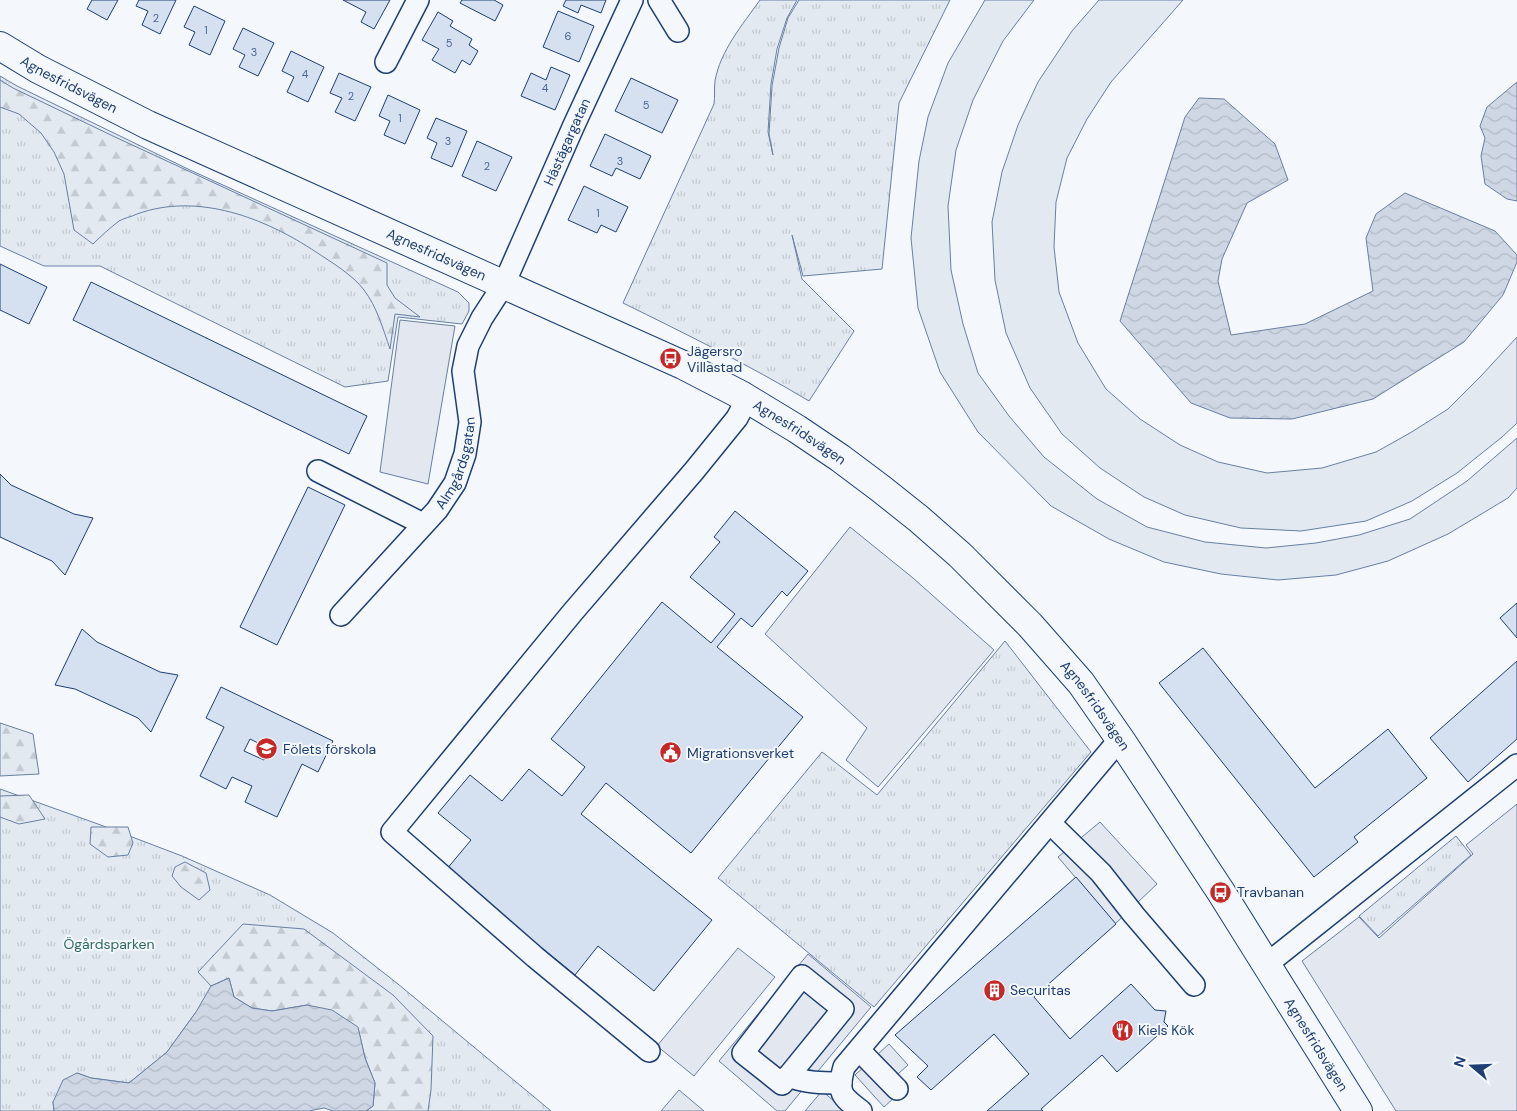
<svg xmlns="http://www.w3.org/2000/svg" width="1517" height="1111" viewBox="0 0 1517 1111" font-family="'DM Sans',sans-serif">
  <defs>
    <pattern id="grass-tufts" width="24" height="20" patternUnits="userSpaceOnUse" patternTransform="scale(1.25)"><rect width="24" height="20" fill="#e3e9f0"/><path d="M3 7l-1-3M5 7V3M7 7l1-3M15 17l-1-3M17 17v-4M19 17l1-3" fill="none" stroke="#c2c9d1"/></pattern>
    <pattern id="forest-firs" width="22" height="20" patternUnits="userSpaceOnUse" patternTransform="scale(1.25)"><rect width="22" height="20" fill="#e3e9f0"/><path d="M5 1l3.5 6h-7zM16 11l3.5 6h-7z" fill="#c2c9d1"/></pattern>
    <pattern id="water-waves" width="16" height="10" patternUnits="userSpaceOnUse" patternTransform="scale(1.25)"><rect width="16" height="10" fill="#cfd7e4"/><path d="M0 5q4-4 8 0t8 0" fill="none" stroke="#b1bac7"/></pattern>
  </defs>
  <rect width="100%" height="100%" fill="#f4f7fb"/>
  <path fill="url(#grass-tufts)" stroke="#687fa3" d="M760,0H797L787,18L777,49L771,84L768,132L773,155L769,134L772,86L779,48L788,18L799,0H950L899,103L882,269L803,276L792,235L802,279L854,331L809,401C749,365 686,334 623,303L714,104C715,97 714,89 715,81C720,51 743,24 760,0Z
    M0,76L17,86L190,170L458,292L469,303V311L462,324L398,317L388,381L345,387L100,266H44L0,246Z
    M1005,641L1091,752L874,1007L718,878L822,752L877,795Z
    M0,789L98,824L182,856L270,895L333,933L398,984L551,1111H366L373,1106L307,1005L272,1011L196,1012L167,1052L129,1083L91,1078L77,1073L53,1102L54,1111H0Z
    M1456,836L1471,855L1378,936L1359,916Z"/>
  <path fill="url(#forest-firs)" stroke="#687fa3" d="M0,80L13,88L115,137L387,263V285L395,298L420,317L395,314L390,349C383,329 377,307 364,290C353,275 331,262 316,252C265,218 198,192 137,214C131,217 124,218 119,221C110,228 101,236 93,244L74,230L64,174L54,152L41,133L19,114L0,107Z
    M0,723L33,734L39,774L0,776Z
    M29,795L45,819L19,824L0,817V796Z
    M91,827H128L133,843L128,855L108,857L90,844Z
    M185,862L206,873L210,890L199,900L181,887L172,876L175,867Z
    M243,924L304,929L393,995L433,1036L431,1090L428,1111H366L373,1106L375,1083L365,1058L358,1028L307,1005L272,1011L252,1008L234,997L229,978L211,986L198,972Z"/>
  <path fill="#e3e9f0" stroke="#687fa3" d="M985,0H1034L1003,41L973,100L956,150L948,206L951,270L963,324L978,373L1009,416L1044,457L1097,499L1147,527L1205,542L1266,548L1316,543L1359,535L1410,519L1467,481L1517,438V488L1508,498L1448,534L1388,561L1336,575L1278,580L1221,574L1164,562L1109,539L1051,506L978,432L940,372L918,308L911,238L919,161L928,117L948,63Z
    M1099,0H1183L1111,82L1087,119L1067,158L1056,202L1054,247L1059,292L1078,343L1106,389L1140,419L1180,445L1218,462L1267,473L1322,468L1376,452L1410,433L1448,409L1481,376L1517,337V423L1502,437L1457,473L1412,501L1366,521L1301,531L1241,528L1185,515L1144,497L1100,468L1062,434L1030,388L1006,333L995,280L992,222L1002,172L1018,125L1038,82L1072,31Z"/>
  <path fill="#e3e8f0" stroke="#687fa3" d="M400,320L455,326L428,484L380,472Z
    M850,527L913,578L994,650L878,787L846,760L867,728L765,634Z
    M1517,804V1111H1396L1302,961L1359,917L1379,938L1473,854L1466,845Z
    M1100,822L1157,884L1115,924L1058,857Z
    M738,948L775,977L694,1076L657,1046Z
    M808,954L871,1007L785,1111H777L719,1061Z
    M889,1044L908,1065L898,1074L908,1085L884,1107L855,1075Z
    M679,1090L704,1111H661Z
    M822,1091L846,1111H805Z"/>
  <path fill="url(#water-waves)" stroke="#687fa3" d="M1517,82V201L1507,199L1485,184L1481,156L1485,138L1480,126L1487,107Z
    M1199,98L1224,99L1275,144L1288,180L1247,203L1222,259L1218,281L1231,335L1305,324L1373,291L1366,238L1376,214L1405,193L1495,231L1517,255V262L1503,295L1464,342L1373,399L1292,419L1230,418L1191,403L1120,321L1185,117Z
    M229,978L234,997L252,1008L272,1011L307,1005L332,1010L358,1027L365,1058L375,1083L373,1106L366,1111H333L324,1108L309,1111H54L53,1102L63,1080L77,1073L91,1078L129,1083L167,1052L196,1012L211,986Z"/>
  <path fill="#d5e0f0" stroke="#1d3f73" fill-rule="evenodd" d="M92,0H118L107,20L87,9Z
    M139,0H176L160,34L142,25L148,11L136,6Z
    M343,0H390L374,29L361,22L366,12Z
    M462,0H494L503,5L495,21L460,3Z
    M566,0H606L601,13L581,5L578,13L563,6Z
    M194,6L225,21L210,55L189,45L195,32L184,27Z
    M558,11L594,26L579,62L543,47Z
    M438,12L453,21L450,26L472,39L469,45L478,51L470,65L462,60L455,73L432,60L439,49L422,40Z
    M243,28L274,43L258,76L239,67L245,55L233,49Z
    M291,51L324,67L308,102L287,92L294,77L282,71Z
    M551,67L570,75L555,110L521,96L531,73L546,80Z
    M339,73L371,87L355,121L335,112L342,98L330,93Z
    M631,78L678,100L662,133L615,111Z
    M388,95L420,110L405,144L384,135L390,121L379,116Z
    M436,118L467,131L452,167L431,158L437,143L427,138Z
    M605,134L651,156L640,179L616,168L612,176L590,166Z
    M477,141L512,157L496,191L462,176Z
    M584,186L628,207L616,232L601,225L597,233L568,220Z
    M0,264L47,287L29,324L0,310Z
    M91,282L367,416L349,454L73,320Z
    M0,474L11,485L74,514L93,518L65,575L52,561L0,537Z
    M308,487L345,505L277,645L240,627Z
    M735,511L808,571L787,596L782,591L752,627L741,618L717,647L803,717L691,853L606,783L581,814L712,920L654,991L598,946L575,975L446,870L471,840L438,813L470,775L502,801L529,769L562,796L585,767L551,739L662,602L711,643L735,614L690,577L720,542L714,537Z
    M1517,603V638L1500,618Z
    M82,629L97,642L160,672L178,675L151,732L138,718L75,689L55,685Z
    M1203,648L1315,788L1388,729L1427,778L1354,837L1358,842L1314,877L1159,683Z
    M1517,661V739L1468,782L1430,738Z
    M221,687L333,741L318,772L302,764L277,817L245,802L252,786L232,777L226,789L200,776L224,727L206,718ZM250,739L270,749L264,760L244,751Z
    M1076,877L1116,924L1034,997L1070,1039L1131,984L1155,1010L1166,1011L1164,1022L1168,1026L1117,1072L1102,1055L1041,1109L1043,1111H987L1029,1074L994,1034L931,1090L917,1077L928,1066L895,1035Z"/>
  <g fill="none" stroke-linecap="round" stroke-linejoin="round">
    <defs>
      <g id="minor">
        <path d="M659,0L678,31"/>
        <path d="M386,62L418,0"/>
        <path d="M318,471L423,524"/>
        <path id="s1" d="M341,615L437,510L455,483L465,454L470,422L463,371L468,346L482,318L504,284L574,125L632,0"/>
        <path d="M1050,823L1101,873L1134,915L1194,985"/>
        <path d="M1267,964L1517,765"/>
        <path d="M802,976L843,1009L782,1084L743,1053Z"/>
        <path d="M859,1050L897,1089"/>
        <path d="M649,1051L535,957L392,832L572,613L694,471L737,418L747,399"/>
        <path d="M788,1076C806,1083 822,1083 841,1083"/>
        <path d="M861,1111C841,1096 837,1093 844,1067L1120,739"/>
      </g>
      <g id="major">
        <path id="s2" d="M0,46L38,69L148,125L683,365L741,395L797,429L840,458L880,488L919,519L960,555L1030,625L1081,683L1120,739L1221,892L1358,1111"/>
      </g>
    </defs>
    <use href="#minor" stroke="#1d3f73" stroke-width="24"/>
    <use href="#major" stroke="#1d3f73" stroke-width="30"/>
    <use href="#minor" stroke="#f4f7fb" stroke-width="21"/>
    <use href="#major" stroke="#f4f7fb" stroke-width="28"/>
  </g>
  <defs>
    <symbol id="bus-disc" viewBox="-11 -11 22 22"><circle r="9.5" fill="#c62828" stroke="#f4f7fb"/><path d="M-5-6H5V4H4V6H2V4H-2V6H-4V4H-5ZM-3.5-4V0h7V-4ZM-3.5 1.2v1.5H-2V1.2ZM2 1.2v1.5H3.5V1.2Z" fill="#fff"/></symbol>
    <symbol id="school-disc" viewBox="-11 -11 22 22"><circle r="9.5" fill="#c62828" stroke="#f4f7fb"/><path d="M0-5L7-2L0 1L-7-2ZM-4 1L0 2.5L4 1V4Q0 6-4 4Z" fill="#fff"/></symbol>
    <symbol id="civic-disc" viewBox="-11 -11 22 22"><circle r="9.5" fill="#c62828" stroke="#f4f7fb"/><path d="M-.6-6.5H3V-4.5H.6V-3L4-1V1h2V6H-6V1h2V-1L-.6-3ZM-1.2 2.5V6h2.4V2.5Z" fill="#fff"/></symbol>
    <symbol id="building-disc" viewBox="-11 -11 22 22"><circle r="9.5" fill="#c62828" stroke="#f4f7fb"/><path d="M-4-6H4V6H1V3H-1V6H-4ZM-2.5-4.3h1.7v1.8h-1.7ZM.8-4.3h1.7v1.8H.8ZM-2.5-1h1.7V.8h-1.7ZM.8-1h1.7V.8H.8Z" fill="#fff"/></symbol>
    <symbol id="restaurant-disc" viewBox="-11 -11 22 22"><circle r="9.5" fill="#c62828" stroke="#f4f7fb"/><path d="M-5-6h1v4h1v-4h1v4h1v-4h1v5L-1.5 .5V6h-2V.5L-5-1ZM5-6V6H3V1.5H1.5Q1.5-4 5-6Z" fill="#fff"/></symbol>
  </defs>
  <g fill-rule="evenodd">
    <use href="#bus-disc" x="658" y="346" width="25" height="25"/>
    <use href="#school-disc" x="254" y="736" width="25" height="25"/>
    <use href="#civic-disc" x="658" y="740" width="25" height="25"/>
    <use href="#bus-disc" x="1208" y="880" width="25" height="25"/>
    <use href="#building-disc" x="982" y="978" width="25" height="25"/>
    <use href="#restaurant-disc" x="1110" y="1018" width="25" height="25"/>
  </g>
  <g text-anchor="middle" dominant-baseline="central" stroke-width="4" stroke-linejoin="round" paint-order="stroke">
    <g font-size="11" fill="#4b6792">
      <text x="156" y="18">2</text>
      <text x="206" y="30">1</text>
      <text x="568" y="36">6</text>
      <text x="449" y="43">5</text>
      <text x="254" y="52">3</text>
      <text x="305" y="74">4</text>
      <text x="545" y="88">4</text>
      <text x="351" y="96">2</text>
      <text x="646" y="105">5</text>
      <text x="400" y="118">1</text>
      <text x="448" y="141">3</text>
      <text x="620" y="161">3</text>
      <text x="487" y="166">2</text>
      <text x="598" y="213">1</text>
    </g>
    <g font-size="14" fill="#1d3f73" stroke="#f4f7fb">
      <text stroke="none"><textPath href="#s2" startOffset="79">Agnesfridsvägen</textPath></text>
      <text stroke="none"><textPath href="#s1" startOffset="542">Hästägargatan</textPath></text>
      <text stroke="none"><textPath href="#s2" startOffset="484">Agnesfridsvägen</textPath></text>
      <text stroke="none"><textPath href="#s2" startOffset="889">Agnesfridsvägen</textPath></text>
      <text stroke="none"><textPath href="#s1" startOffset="194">Almgårdsgatan</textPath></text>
      <text stroke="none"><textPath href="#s2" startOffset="1294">Agnesfridsvägen</textPath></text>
      <text stroke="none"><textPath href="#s2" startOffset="1699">Agnesfridsvägen</textPath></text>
    </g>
    <g font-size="14" fill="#1d3f73" stroke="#f4f7fb" text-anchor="start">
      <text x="687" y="351">Jägersro<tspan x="687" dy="16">Villastad</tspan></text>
      <text x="283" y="749">Fölets förskola</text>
      <text x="687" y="753">Migrationsverket</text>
      <text x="1237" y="892">Travbanan</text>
      <text x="1010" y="990">Securitas</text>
      <text x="1138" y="1030">Kiels Kök</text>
    </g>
    <g font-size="14" fill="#2c6c60" stroke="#f4f7fb">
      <text x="109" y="944">Ögårdsparken</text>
    </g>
  </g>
  <g transform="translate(1472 1066) rotate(289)" stroke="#f4f7fb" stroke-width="4" paint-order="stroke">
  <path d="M0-4L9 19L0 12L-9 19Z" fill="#1d3f73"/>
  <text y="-8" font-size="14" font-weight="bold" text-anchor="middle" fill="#1d3f73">N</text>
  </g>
</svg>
